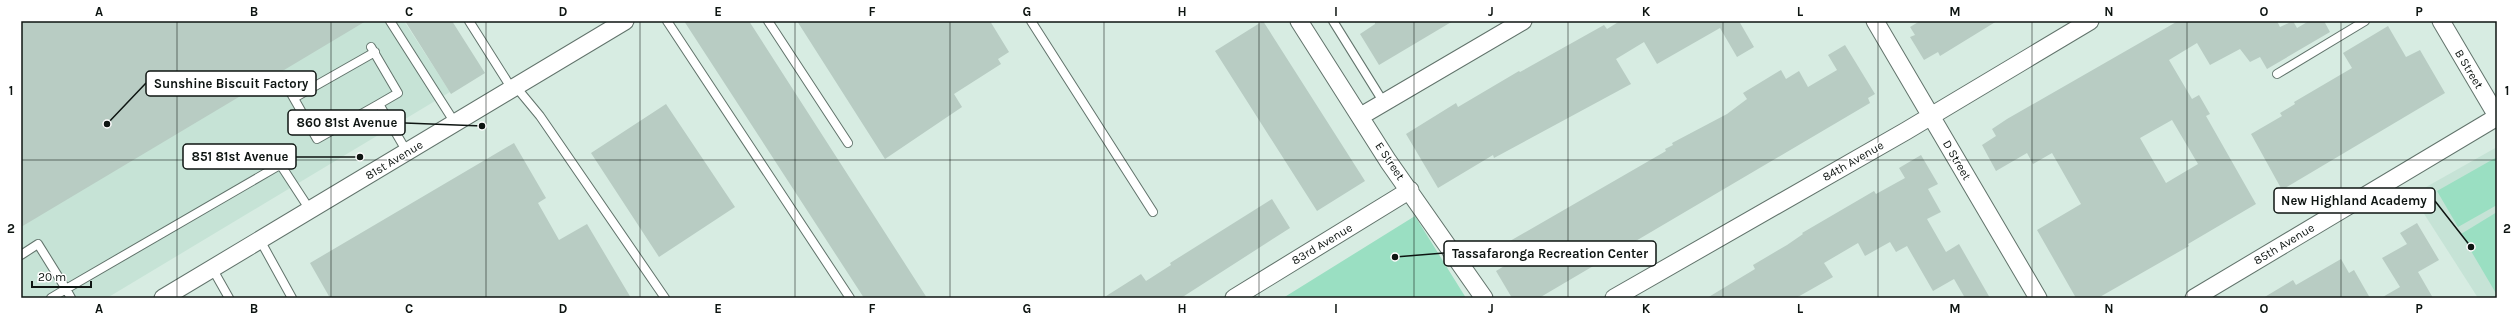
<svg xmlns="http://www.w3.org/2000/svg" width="2518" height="319" viewBox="0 0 2518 319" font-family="Karla,sans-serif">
  <rect width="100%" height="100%" fill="#d7ece2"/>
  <path fill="#c6e3d6" d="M21,21H404L450,92L107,298H21Z
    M2497,147V298H2478L2412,195Z"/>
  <path fill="#9adfc2" d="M2497,157V205L2458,227L2437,191Z
    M2497,212V295L2461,234Z
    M1415,216L1466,298H1283Z"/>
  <path fill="#b8ccc3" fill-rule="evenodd" d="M21,21H366L21,227Z
    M405,21H452L485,73L451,94Z
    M684,21H749L927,298H864Z
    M797,21H990L1009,52L998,59L1001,64L954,94L962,107L885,159Z
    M1263,21L1365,181L1317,211L1215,51Z
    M1375,21H1453L1379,65L1360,34L1375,24Z
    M1620,21H1739L1754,47L1737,57L1720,28L1657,64L1644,42L1616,59L1631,84L1494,158L1493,155L1438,188L1406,134L1456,103L1458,107L1519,71L1520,72L1604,25L1607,29Z
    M1920,21H1997L1940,56L1938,52L1924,60L1910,37L1915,35L1910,27Z
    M2178,21H2277L2280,27L2293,21L2297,28L2309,21H2324L2330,32L2267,69L2260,57L2250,62L2240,49L2210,65L2197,43L2169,60L2192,99L2199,95L2210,114L2206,116L2256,204L2188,244L2189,246L2098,298H2076L2037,230L2081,204L2052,153L2033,164L2027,153L1996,171L1982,145L1996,136L1992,129L2007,119ZM2172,120L2198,164L2166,183L2140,138Z
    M2388,26L2406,57L2420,50L2445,93L2282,190L2251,134L2282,116L2280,113L2295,104L2294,102L2352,68L2343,53Z
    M1845,45L1875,94L1868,98L1870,103L1539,298H1512L1496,271L1519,257L1510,241L1666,151L1665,149L1673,145L1672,143L1727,114L1747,99L1743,93L1781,70L1786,79L1799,71L1808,87L1837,70L1828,55Z
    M666,104L735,207L659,257L591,153Z
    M514,143L546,198L538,203L559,240L587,224L631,298H330L310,263Z
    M1921,155L1938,184L1928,189L1941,212L1927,219L1946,252L1959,244L1990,298H1965L1954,279L1933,291L1907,246L1896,252L1890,242L1865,256L1858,243L1824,263L1833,277L1796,298H1707L1755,269L1753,265L1787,245L1803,234L1802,233L1874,191L1876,194L1905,178L1899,168Z
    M1272,199L1290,228L1181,298H1103L1141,274L1146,281L1171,265L1170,263Z
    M2417,223L2439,260L2418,272L2433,298H2381L2400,287L2382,258L2407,244L2400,233Z
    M2341,259L2349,273L2354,270L2370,298H2263L2293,280L2296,285Z"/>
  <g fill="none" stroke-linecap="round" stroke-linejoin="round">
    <defs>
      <path id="service" d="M390,21L455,123
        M469,21L512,89
        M667,21L850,298
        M768,21L848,143
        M1031,21L1153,212
        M1333,21L1384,103
        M371,47L398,93L379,104L407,152
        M2277,74L2365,21
        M516,87L540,116L665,298
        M288,88L317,139L379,104
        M294,98L375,52
        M260,240L292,298
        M21,255L38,244L66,289L51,298
        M212,268L229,298
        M71,298L66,289L278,166L282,167L310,210"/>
      <path id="minor" d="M1299,21L1388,161L1484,298
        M1875,21L2038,298
        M2441,21L2497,116
        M1361,116L1523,21
        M163,298L625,21
        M1234,298L1410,190
        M1614,298L1906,131L2090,21
        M2194,298L2497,117"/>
    </defs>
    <use href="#service" stroke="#61736b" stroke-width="10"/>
    <use href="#minor" stroke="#61736b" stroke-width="19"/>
    <use href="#service" stroke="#fff" stroke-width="8"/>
    <use href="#minor" stroke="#fff" stroke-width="17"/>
  </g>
  <path fill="none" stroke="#0e1512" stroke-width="1" stroke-opacity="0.55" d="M177,21V298M331,21V298M486,21V298M640,21V298M795,21V298M950,21V298M1104,21V298M1259,21V298M1414,21V298M1568,21V298M1723,21V298M1878,21V298M2032,21V298M2187,21V298M2341,21V298M21,160H2497"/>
  <g text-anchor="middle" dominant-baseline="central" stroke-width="3" stroke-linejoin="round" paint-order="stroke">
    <g font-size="12" fill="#0e1512" stroke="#fff">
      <text transform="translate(2469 69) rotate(59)">B Street</text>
      <text transform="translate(394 160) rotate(-31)">81st Avenue</text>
      <text transform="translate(1957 160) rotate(60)">D Street</text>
      <text transform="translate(1390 161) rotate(56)">E Street</text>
      <text transform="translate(1853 161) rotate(-30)">84th Avenue</text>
      <text transform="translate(1322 244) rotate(-31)">83rd Avenue</text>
      <text transform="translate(2284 244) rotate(-31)">85th Avenue</text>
    </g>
  </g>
  <path fill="none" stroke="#0e1512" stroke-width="1.5" d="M107 124L146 83M482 126L405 123M360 157L296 157M2471 247L2435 201M1395 257L1444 253"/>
  <g fill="#0e1512" stroke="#fff" stroke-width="1.5">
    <circle cx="107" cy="124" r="4"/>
    <circle cx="482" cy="126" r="4"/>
    <circle cx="360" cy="157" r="4"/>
    <circle cx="2471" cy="247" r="4"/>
    <circle cx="1395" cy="257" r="4"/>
  </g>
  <g fill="#fff" stroke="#0e1512" stroke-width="1.5">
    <rect x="146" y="71" width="170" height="25" rx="4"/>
    <rect x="288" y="110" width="117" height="25" rx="4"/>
    <rect x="183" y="144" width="113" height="25" rx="4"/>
    <rect x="2274" y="188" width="161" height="25" rx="4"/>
    <rect x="1444" y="241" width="212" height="25" rx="4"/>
  </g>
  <g font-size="13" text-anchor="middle" font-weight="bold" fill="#0e1512">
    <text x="231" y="88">Sunshine Biscuit Factory</text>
    <text x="347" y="127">860 81st Avenue</text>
    <text x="240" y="161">851 81st Avenue</text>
    <text x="2354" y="205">New Highland Academy</text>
    <text x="1550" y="258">Tassafaronga Recreation Center</text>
  </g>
  <rect width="2518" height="319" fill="none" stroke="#ffffff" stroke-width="44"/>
  <path d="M32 281v6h59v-6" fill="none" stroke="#0e1512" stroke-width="2"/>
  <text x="38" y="281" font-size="12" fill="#0e1512" stroke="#ffffff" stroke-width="3" paint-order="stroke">20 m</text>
  <rect x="22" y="22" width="2474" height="275" fill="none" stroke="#0e1512" stroke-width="1.5"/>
  <g font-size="13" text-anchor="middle" font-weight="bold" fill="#0e1512">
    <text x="99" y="16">A</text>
    <text x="254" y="16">B</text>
    <text x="409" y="16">C</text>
    <text x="563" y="16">D</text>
    <text x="718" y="16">E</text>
    <text x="872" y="16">F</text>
    <text x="1027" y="16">G</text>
    <text x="1182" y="16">H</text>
    <text x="1336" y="16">I</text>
    <text x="1491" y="16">J</text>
    <text x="1646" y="16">K</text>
    <text x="1800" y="16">L</text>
    <text x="1955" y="16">M</text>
    <text x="2109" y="16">N</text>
    <text x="2264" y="16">O</text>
    <text x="2419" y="16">P</text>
    <text x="11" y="95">1</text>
    <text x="2507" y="95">1</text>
    <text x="11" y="233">2</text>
    <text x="2507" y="233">2</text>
    <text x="99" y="313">A</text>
    <text x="254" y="313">B</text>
    <text x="409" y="313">C</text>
    <text x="563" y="313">D</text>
    <text x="718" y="313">E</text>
    <text x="872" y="313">F</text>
    <text x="1027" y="313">G</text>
    <text x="1182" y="313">H</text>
    <text x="1336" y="313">I</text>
    <text x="1491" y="313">J</text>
    <text x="1646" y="313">K</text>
    <text x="1800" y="313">L</text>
    <text x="1955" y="313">M</text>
    <text x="2109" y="313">N</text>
    <text x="2264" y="313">O</text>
    <text x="2419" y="313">P</text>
  </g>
</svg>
